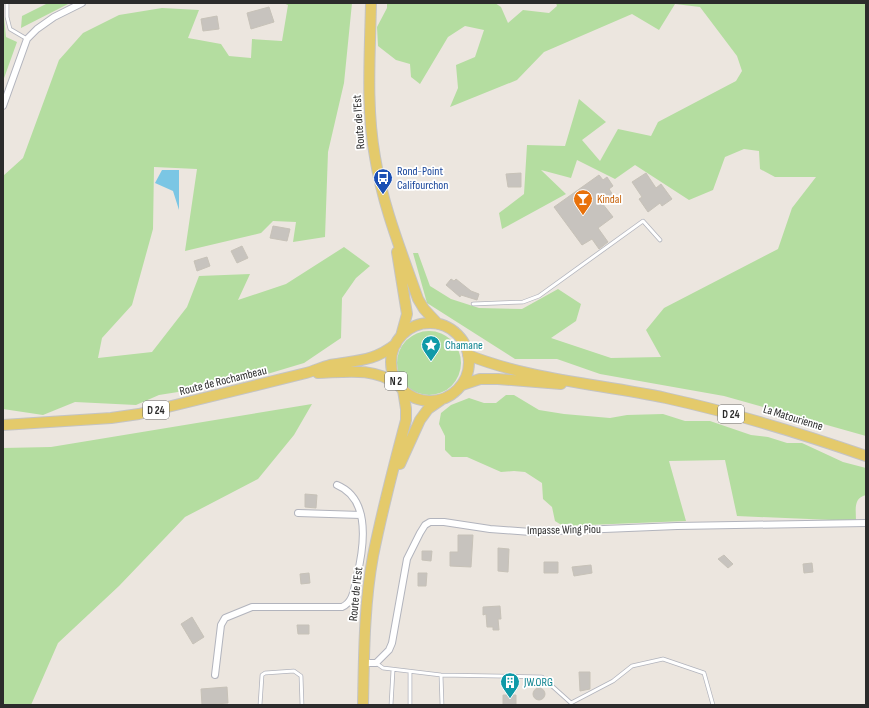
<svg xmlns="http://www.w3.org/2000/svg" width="869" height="708" viewBox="0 0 869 708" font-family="'Sofia Sans Condensed',sans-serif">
  <rect width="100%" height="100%" fill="#ece6df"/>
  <path fill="#b4dda0" d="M48,3H70L21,28L22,16Z
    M283,3H352L344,83L328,152L325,237L293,242L296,222L273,221L261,233L185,251L197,169L154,167L153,229L132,305L102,338L98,358L152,352L187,307L199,276L250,274L238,300L286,284L344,247L370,266L356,278L342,298L341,338L304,363L241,382L159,395L136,405L75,402L43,415L3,409V176L23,158L59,60L83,33L119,15L162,8L199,10L188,38L221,44L229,56L251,58L252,39L282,41L288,5Z
    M387,3H495L501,7L508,23L523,10L549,13L557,6L556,3H866V436L724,396L600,374L557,359H515L427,303L413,253H418L430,286L451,299L479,308L522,309L558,289L581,304L576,321L551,338L611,358L661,357L646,330L664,308L778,249L792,208L816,177H775L760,169L759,151L744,149L725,157L713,190L689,200L635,165L615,179L577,160L571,178L541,170L566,194L502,229L499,213L524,194L527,145L565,146L579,99L606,122L582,140L600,161L618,129L651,136L658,122L736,81L742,71L737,56L700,7L675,4L659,30L632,14L544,52L517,80L450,107L458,88L456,65L475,57L484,30L465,26L448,37L420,84L411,77L410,64L396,60L378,46L377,27L387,8Z
    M3,6L6,37L17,42L3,81Z
    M397 363a32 32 0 1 1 64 0a32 32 0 1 1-64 0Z
    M506,395H514L539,410L564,414L610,418L627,415L663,414L685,421H710L751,435L768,437L787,443H802L843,462L866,468V495C853,498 856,510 856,521L737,516L725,460L669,461L686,521L563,526L555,521L552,507L543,499L542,483L525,472L514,471L501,472L467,457H452L445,450V436L439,424L441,413L451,405L469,398L484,403H496Z
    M312,404L294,435L258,479L185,517L119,586L58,643L31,705H3V448L51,447Z"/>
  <path fill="#7bc6e4" d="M162,170H179V210L173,191L155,183Z"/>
  <path fill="#c7c3be" stroke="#c7c2b8" d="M269,7L274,22L251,29L247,13Z
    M217,16L219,29L203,31L201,19Z
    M521,173V187H508L506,174Z
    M646,173L656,188L661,184L672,199L662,206L660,203L648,212L639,199L642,197L632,182Z
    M599,175L603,180L607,177L613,186L609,189L613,195L602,203L613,217L598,228L608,242L599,249L592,239L582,245L554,207Z
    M273,226L290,229L287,241L270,238Z
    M242,246L248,258L237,263L231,251Z
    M207,257L210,266L197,271L194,261Z
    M451,279L454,281L456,279L471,291L479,294L477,300L461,295L460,297L446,285Z
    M305,494L317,495L316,508L305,507Z
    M458,535H473L471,567L450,566V552H458Z
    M498,548L509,549L508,572L498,571Z
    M422,551H432L431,561L422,560Z
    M724,555L733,564L728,568L718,559Z
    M544,562H558V573H544Z
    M812,563L813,572L804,573L803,564Z
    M591,565L592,573L574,576L572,567Z
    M309,573L310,583L301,584L300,574Z
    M418,573H427L426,586H418Z
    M500,606L501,619H498L499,630H493V627H487L486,614L483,615V607Z
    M192,617L204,637L193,644L181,624Z
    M297,625H309V634H298Z
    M579,672H590V689L580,691Z
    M227,687L228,703L202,705L201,689Z
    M533 694a6 6 0 1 1 12 0a6 6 0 1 1-12 0Z
    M503,695H516V705H503Z"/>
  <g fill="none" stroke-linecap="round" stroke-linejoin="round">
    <defs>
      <path id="service" d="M7,3V17L10,29L27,39
        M473,304L523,302L539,296L643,221L660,240
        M376,663L383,668L441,675L542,677L571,703L613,681L632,666L663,659L704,673L713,705
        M410,672V705
        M441,675L442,705
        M260,705L262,675L265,673L294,671L301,676L302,705
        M391,705L393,670"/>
      <path id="minor" d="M3,106L27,39L37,29L54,17L82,3
        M298,513L361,515
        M364,663H376L389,650L392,643L407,559L420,533L425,525L430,522H444L490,529L531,532L677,526L866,523
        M215,675L221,625L225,618L252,607H342C354,602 354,587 357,576C364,547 371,499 337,485"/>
      <path id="primary" d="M371,3C370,54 366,107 375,157C383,207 402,253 418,299L424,309L438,324
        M397,252L407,314L401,336
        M391 362a39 39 0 1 1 78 0a39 39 0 1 1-78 0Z
        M468,355C531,380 600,384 666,398C734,413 800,433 866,456
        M318,373C347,372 372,367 397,384
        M462,385L480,379H498L561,384
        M3,425L111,418L139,414L306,373C314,371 322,367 330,365C357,360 373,362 396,344
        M400,464L420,420L428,409L441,400
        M363,705C364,656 364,605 373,556C382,511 394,465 406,420V409L403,390"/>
    </defs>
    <use href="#service" stroke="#b2b4bd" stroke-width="4.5"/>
    <use href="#minor" stroke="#b2b4bd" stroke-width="8"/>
    <use href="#primary" stroke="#c4c4c4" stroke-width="12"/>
    <use href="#service" stroke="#fff" stroke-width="3"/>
    <use href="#minor" stroke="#fff" stroke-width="6"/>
    <use href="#primary" stroke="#e4ca6b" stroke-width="10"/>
  </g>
  <defs>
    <symbol id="bus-pin" viewBox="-11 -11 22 30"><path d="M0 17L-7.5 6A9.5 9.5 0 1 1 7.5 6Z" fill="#1a4fb4" stroke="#fff"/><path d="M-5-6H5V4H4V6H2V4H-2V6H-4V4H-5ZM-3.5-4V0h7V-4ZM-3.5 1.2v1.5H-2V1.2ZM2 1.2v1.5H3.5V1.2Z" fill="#fff"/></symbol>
    <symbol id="bar-pin" viewBox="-11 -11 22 30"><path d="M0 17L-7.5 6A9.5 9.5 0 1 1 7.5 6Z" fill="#e8710a" stroke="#fff"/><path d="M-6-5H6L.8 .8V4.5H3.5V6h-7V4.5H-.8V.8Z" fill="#fff"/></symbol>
    <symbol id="sight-pin" viewBox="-11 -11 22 30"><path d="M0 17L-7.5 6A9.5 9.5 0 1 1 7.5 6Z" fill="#0f9aa8" stroke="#fff"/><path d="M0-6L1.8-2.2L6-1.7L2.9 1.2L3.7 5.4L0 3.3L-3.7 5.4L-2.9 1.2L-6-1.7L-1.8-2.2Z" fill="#fff"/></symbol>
    <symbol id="building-pin" viewBox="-11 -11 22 30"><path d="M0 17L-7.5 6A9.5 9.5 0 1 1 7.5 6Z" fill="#0f9aa8" stroke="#fff"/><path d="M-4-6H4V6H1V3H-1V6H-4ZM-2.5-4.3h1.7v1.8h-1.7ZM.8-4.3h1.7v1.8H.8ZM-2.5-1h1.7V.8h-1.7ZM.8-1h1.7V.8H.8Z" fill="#fff"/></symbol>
  </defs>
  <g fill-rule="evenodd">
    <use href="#bus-pin" x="372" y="167" width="22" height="30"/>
    <use href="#bar-pin" x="572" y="188" width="22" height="30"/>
    <use href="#sight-pin" x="420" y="334" width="22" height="30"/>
    <use href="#building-pin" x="499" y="671" width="22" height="30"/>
  </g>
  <g text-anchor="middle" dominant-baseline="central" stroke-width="3.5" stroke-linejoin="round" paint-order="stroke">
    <g fill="#fff" stroke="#6b6b6b" stroke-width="1">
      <rect x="385" y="372" width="22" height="18" rx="3"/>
      <rect x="143" y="401" width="26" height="18" rx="3"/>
      <rect x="718" y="405" width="26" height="18" rx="3"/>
    </g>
    <g font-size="11" font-weight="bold" fill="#2b2b2b">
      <text x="396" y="381">N 2</text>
      <text x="156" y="410">D 24</text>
      <text x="731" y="414">D 24</text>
    </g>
    <g font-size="12" fill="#2b2b2b" stroke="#fff">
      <text transform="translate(359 122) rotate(-94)">Route de l'Est</text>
      <text transform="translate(223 381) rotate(-14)">Route de Rochambeau</text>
      <text transform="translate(793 418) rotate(17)">La Matourienne</text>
      <text transform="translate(564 530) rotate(-1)">Impasse Wing Piou</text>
      <text transform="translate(356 594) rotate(-84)">Route de l'Est</text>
    </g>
    <g font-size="12" fill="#164399" stroke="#fff" text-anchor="start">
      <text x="397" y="171">Rond-Point<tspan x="397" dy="14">Califourchon</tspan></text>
    </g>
    <g font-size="12" fill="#c56008" stroke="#fff" text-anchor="start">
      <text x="597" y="199">Kindal</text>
    </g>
    <g font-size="12" fill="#0d838f" stroke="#fff" text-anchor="start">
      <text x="445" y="345">Chamane</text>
      <text x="524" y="682">JW.ORG</text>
    </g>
  </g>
  <rect width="869" height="708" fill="none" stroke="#2b2b2b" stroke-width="8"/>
</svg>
